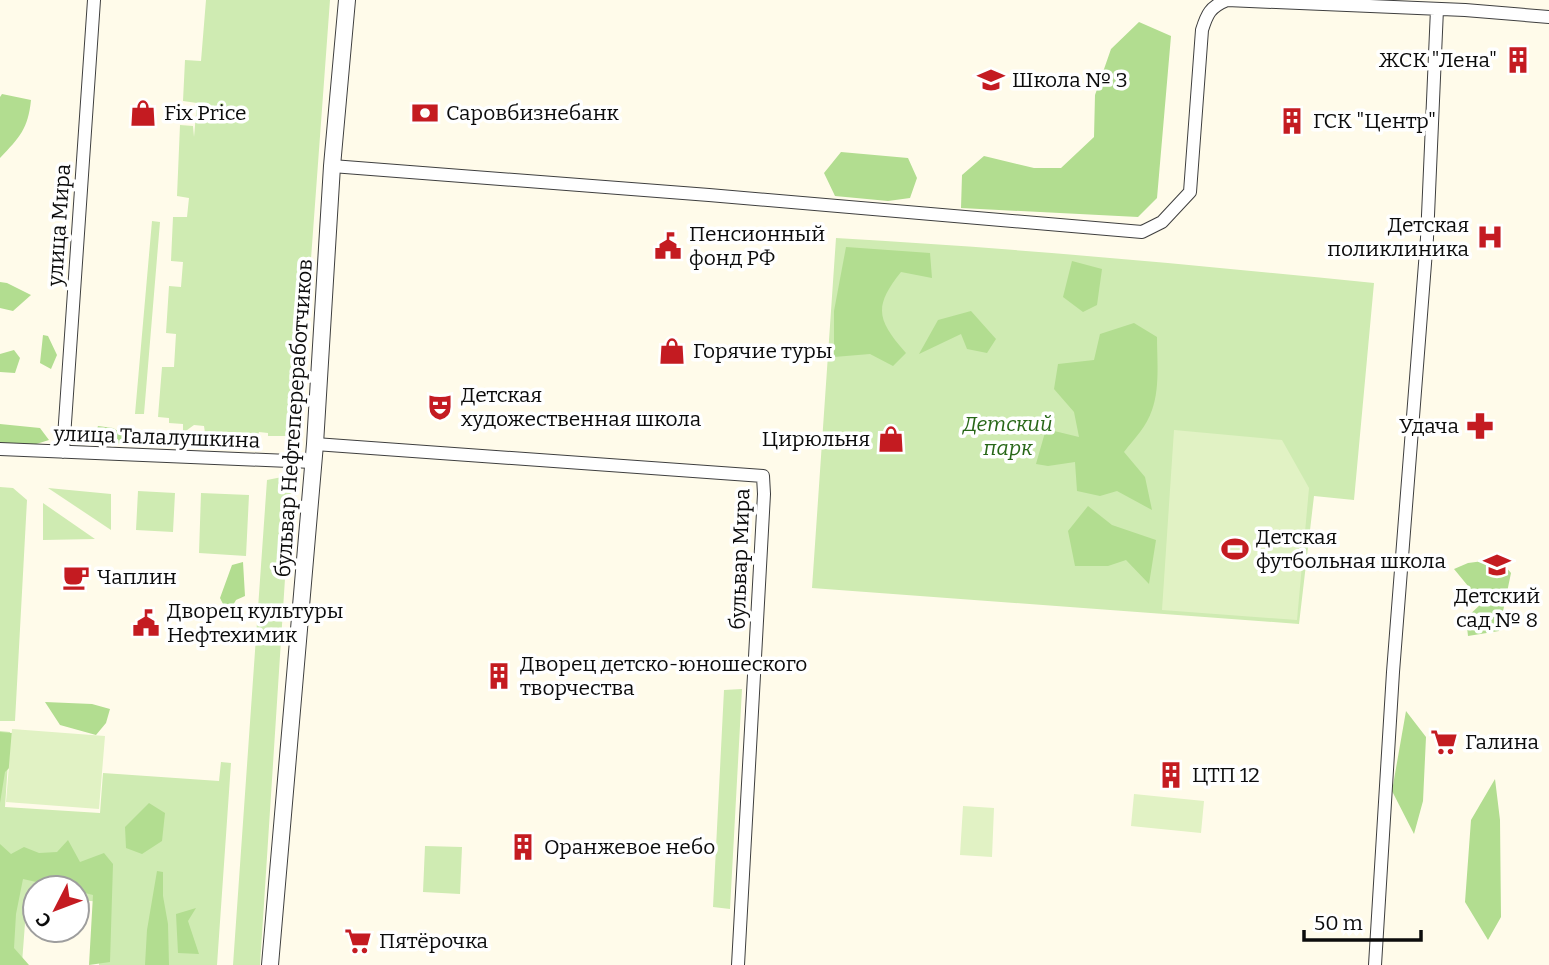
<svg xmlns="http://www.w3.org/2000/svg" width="1549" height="965" viewBox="0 0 1549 965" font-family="Bitter,serif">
  <rect width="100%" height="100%" fill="#fffbea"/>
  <path fill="#cfebb2" d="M206,0H330L298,436H268V433L259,432L258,435L205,433L204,426L194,425L183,433V424L169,423V418L158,417L162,367H174L176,334L166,333L169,286L181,287L183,262L171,261L173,217H187L189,198L177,196L180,125L193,126L194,137L197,103L183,101L185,60L201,61Z
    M152,221L160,222L144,414H135Z
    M836,238C1016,248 1194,265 1374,283L1354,500L1314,496L1299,624L812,588Z
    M282,477L291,486L260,965H233L267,480Z
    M0,487L13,488L27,500L15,721H0Z
    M48,488L111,494V530Z
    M138,491L175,493L173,532L136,530Z
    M201,493L249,495L246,556L199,553Z
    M43,503L95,539L43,540Z
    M742,689L730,909L713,907L724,690Z
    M0,731L10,732L5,807L100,813L103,773L219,781L221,762L231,763L217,965H99L104,902L77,900V888H35V897H27L22,963L0,961Z
    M425,846L462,847L460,894L423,892Z"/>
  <path fill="#b2dd90" d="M1139,22L1171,36L1157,198L1138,217L961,208L962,175L984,156L1034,168H1061L1094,137L1095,95L1111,49Z
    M2,94L31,100C28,129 20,137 0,158V97Z
    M841,152L908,158L917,178L910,198L888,201L835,196L824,173Z
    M846,247L930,253L932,278L901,272C873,307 877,320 906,353L893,366L870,354L834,357V311Z
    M1072,261L1102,269L1097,305L1083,312L1063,297Z
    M0,282L7,283L31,295L13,311L0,308Z
    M971,311L996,339L987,353L967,349L961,334L919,354L938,320Z
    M1134,323L1157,337C1157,360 1160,388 1152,410C1147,426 1134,439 1124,452L1145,477L1152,510L1117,491L1100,496L1077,491L1075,462L1048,466L1036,464L1046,429L1079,437L1074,412L1054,389L1058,364L1094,360L1100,334Z
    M43,335L48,336L57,355L51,369L40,363Z
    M14,350L20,358L15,373L0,372V354Z
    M0,424L40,428L49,440L30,446L0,445Z
    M98,426L113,428L131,439L124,444L92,440Z
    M1088,506L1112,525L1156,540L1149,584L1126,560L1108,566H1075L1068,531Z
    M1499,559L1511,573L1499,631L1468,636L1466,618L1482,603L1454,569L1468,563Z
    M243,562L245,596L236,600L228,614L220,598L232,565Z
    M45,702L92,704L110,709L106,723L96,735L60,725Z
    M1406,711L1426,737L1423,801L1414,834L1392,791Z
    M0,732L12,733L23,755L5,772L0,803Z
    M1495,779L1500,820L1501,917L1488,940L1465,902L1471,820Z
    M149,803L165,813L162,841L142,854L126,848L125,827Z
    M68,840L80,862L104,853L113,864L110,962L89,965L93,895L77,891V888H63L23,879L16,914L14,948L29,965H0V844L11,854L24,847L39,853L57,852Z
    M157,871L163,872V896L168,924L169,965H145L147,930Z
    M196,908L188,921L199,954L178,953L176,914Z"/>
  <path fill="#e1f2c4" d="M1174,430L1282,440L1309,488L1297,620L1162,610Z
    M12,729L105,736L99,809L6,802Z
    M1134,794L1204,801L1201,833L1131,826Z
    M963,806L994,808L992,857L960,855Z"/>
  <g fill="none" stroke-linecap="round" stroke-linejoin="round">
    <defs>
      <path id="minor" d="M332,166L709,195L1142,232L1162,222L1190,192L1202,30C1207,14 1210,7 1227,0L1465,10L1549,17
        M315,444L763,476L764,494L738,965
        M0,449L313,462
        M63,452L94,0
        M1375,965L1393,672L1427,238L1437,9"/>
      <path id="tertiary" d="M270,965L315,444L332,166L347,0"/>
    </defs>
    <use href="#minor" stroke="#3f3f3f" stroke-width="14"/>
    <use href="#tertiary" stroke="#3f3f3f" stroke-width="18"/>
    <use href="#minor" stroke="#fff" stroke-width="12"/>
    <use href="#tertiary" stroke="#fff" stroke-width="16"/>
  </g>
  <defs>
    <symbol id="building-bare" viewBox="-9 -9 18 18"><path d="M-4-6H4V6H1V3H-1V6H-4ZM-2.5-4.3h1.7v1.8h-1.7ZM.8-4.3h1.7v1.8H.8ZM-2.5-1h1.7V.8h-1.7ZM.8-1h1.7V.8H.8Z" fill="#c41b21" stroke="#fff" stroke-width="2.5" paint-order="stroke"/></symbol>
    <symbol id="school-bare" viewBox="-9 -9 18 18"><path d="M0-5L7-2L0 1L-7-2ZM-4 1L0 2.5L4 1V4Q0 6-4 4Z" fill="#c41b21" stroke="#fff" stroke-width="2.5" paint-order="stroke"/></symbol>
    <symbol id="shop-bare" viewBox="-9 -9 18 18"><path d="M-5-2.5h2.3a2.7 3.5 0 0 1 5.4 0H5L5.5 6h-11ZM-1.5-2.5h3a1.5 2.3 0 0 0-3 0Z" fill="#c41b21" stroke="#fff" stroke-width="2.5" paint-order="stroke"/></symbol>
    <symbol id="bank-bare" viewBox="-9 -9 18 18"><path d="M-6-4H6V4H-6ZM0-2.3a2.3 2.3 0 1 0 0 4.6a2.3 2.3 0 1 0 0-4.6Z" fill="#c41b21" stroke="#fff" stroke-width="2.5" paint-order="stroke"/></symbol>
    <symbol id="hospital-bare" viewBox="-9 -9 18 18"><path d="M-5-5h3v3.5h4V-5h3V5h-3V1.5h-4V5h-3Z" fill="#c41b21" stroke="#fff" stroke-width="2.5" paint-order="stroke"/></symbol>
    <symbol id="civic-bare" viewBox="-9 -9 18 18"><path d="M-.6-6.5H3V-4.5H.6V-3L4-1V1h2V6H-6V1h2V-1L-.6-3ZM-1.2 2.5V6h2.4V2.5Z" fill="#c41b21" stroke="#fff" stroke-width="2.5" paint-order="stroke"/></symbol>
    <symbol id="theatre-bare" viewBox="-9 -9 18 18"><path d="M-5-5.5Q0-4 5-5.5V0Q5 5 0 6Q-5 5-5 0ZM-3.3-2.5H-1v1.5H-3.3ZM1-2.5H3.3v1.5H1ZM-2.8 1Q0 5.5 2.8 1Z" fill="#c41b21" stroke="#fff" stroke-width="2.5" paint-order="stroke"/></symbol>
    <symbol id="pharmacy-bare" viewBox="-9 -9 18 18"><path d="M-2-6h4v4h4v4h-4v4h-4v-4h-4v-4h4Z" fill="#c41b21" stroke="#fff" stroke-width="2.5" paint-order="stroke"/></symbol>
    <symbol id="stadium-bare" viewBox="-9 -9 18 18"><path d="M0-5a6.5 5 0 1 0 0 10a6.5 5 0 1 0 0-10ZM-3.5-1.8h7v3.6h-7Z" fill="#c41b21" stroke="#fff" stroke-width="2.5" paint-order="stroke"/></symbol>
    <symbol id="cafe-bare" viewBox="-9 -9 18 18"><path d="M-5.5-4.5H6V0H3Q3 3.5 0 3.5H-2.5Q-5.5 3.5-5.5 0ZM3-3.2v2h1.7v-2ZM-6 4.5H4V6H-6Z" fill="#c41b21" stroke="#fff" stroke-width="2.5" paint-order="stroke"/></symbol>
    <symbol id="supermarket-bare" viewBox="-9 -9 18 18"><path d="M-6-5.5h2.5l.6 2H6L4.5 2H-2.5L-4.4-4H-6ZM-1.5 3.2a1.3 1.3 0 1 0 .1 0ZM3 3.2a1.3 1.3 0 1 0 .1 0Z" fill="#c41b21" stroke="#fff" stroke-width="2.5" paint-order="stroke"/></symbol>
  </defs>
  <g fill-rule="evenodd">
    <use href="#building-bare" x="1499" y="41" width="38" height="38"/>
    <use href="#school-bare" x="972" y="61" width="38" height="38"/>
    <use href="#shop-bare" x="124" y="94" width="38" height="38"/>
    <use href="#bank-bare" x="406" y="94" width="38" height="38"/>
    <use href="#building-bare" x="1273" y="102" width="38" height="38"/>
    <use href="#hospital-bare" x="1471" y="218" width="38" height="38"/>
    <use href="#civic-bare" x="649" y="227" width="38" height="38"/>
    <use href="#shop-bare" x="653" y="332" width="38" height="38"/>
    <use href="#theatre-bare" x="421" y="388" width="38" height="38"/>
    <use href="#pharmacy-bare" x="1461" y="407" width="38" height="38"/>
    <use href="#shop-bare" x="872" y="420" width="38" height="38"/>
    <use href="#stadium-bare" x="1216" y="530" width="38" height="38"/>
    <use href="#school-bare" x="1478" y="546" width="38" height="38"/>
    <use href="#cafe-bare" x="57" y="558" width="38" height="38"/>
    <use href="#civic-bare" x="127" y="604" width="38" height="38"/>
    <use href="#building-bare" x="480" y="657" width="38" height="38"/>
    <use href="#supermarket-bare" x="1425" y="723" width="38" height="38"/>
    <use href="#building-bare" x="1152" y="756" width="38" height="38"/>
    <use href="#building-bare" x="504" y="828" width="38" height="38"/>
    <use href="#supermarket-bare" x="339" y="922" width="38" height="38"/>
  </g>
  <g text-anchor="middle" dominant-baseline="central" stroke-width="7" stroke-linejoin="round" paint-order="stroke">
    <g font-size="21" fill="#0c0c0c" stroke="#fff" text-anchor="start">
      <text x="1497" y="60" text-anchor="end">ЖСК "Лена"</text>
      <text x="1012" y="80">Школа № 3</text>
      <text x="164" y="113">Fix Price</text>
      <text x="446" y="113">Саровбизнебанк</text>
      <text x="1313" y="121">ГСК "Центр"</text>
      <text x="1469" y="225" text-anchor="end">Детская<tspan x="1469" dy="24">поликлиника</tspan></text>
      <text x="689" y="234">Пенсионный<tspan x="689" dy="24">фонд РФ</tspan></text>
      <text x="693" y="351">Горячие туры</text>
      <text x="461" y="395">Детская<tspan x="461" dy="24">художественная школа</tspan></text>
      <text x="1459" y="426" text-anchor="end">Удача</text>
      <text x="870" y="439" text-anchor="end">Цирюльня</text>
      <text x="1256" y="537">Детская<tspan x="1256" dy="24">футбольная школа</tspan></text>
      <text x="97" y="577">Чаплин</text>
      <text x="1497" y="596" text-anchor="middle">Детский<tspan x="1497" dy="24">сад № 8</tspan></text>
      <text x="167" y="611">Дворец культуры<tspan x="167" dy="24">Нефтехимик</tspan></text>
      <text x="520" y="664">Дворец детско-юношеского<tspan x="520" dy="24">творчества</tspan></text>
      <text x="1465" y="742">Галина</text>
      <text x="1192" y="775">ЦТП 12</text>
      <text x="544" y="847">Оранжевое небо</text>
      <text x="379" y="941">Пятёрочка</text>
    </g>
    <g font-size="21" fill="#0c0c0c" stroke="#fff">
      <text transform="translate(59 225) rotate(-86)">улица Мира</text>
      <text transform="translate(294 418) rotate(-86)">бульвар Нефтепереработчиков</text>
      <text transform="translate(157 437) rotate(2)">улица Талалушкина</text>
      <text transform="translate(740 559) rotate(-88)">бульвар Мира</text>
    </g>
    <g font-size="21" font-style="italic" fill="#286718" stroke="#fff">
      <text x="1008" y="424">Детский<tspan x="1008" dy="24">парк</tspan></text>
    </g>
  </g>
  <g transform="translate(56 909) rotate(228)"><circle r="33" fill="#ffffff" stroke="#9e9e9e" stroke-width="2"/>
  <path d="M0-5L12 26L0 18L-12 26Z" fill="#c41b21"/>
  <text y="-10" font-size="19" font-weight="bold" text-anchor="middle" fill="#0c0c0c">С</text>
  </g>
  <path d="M1304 930v10h117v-10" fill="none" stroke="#0c0c0c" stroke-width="3.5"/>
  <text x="1314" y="930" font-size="21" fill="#0c0c0c" stroke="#ffffff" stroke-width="5" paint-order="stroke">50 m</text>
</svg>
